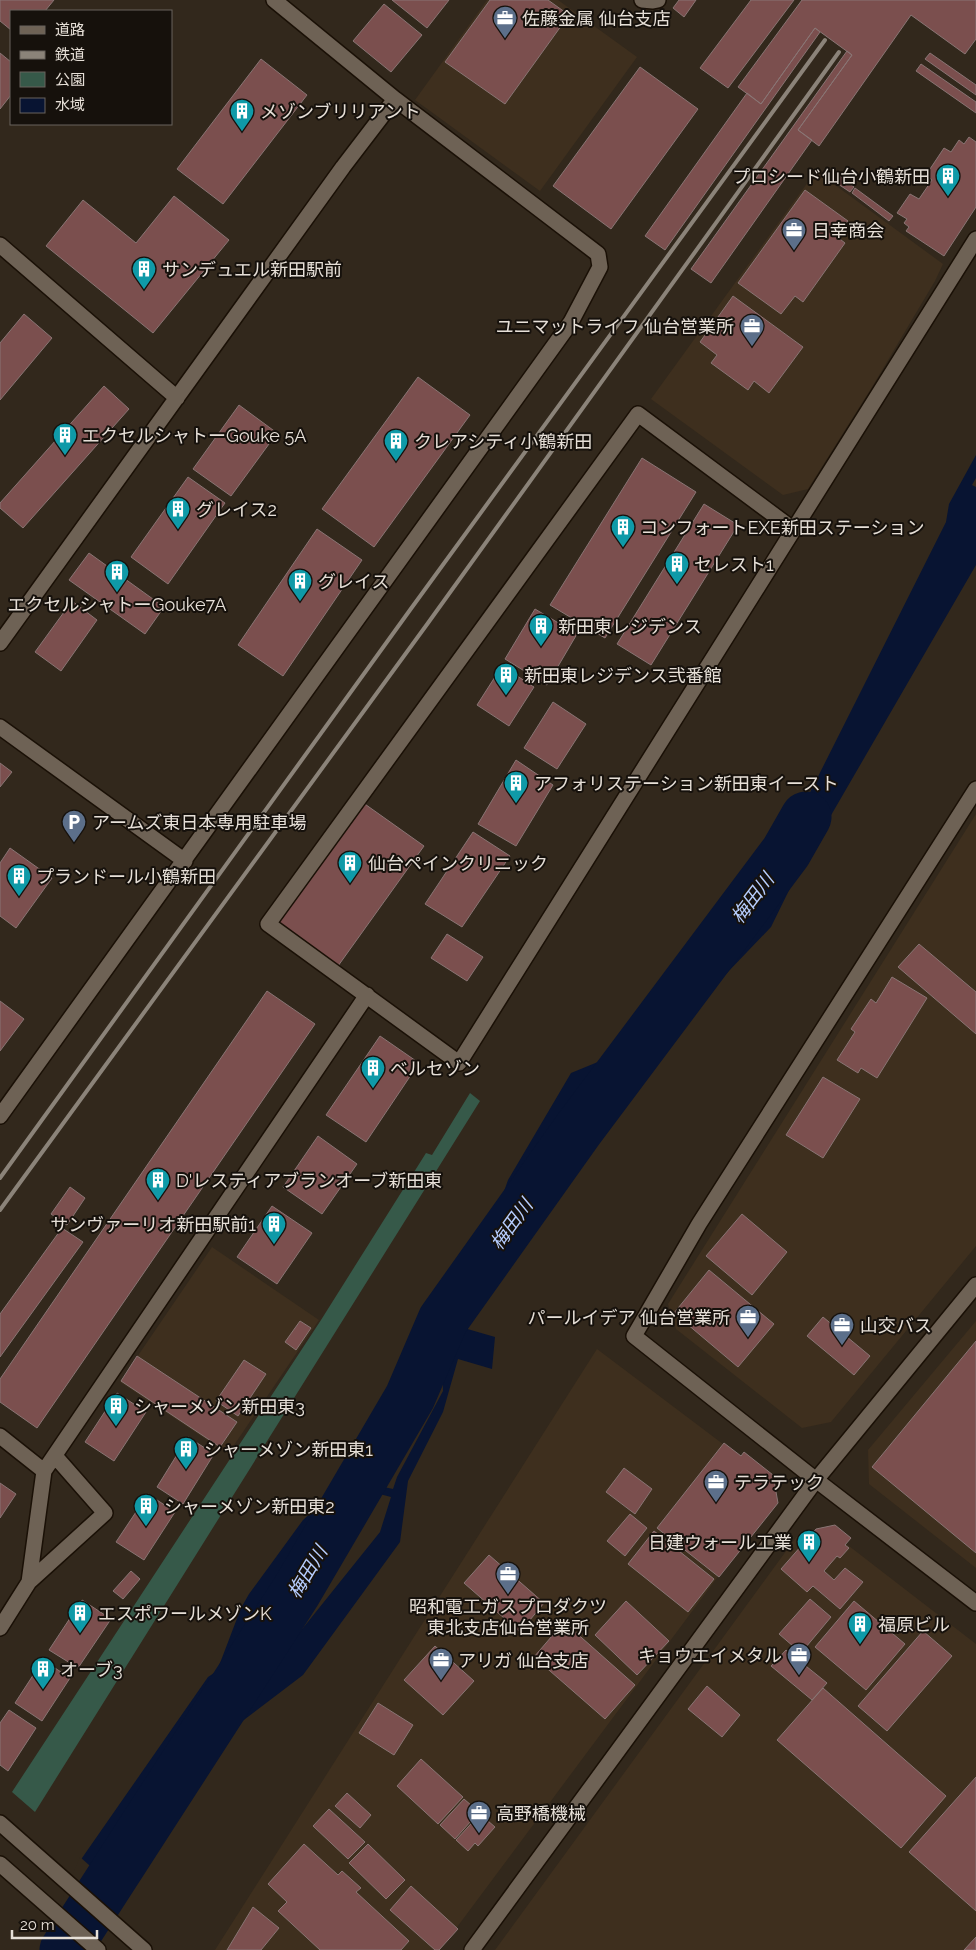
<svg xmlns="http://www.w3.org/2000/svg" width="976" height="1950" viewBox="0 0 976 1950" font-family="Raleway,'Noto Sans JP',sans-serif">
  <rect width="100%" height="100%" fill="#32281c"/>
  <path fill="#3e2f1e" d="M487,0H558L637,57L540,191L415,100Z
    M816,171L943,264L935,281L872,387L808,489L783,495L651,399Z
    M976,814V1246L831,1422L802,1428L676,1329L668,1304Z
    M212,1247L319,1320L228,1454L120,1382Z
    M976,1321V1568L869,1484L868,1450Z
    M597,1349L768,1478L772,1504L440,1950H215Z
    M800,1532L836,1536L976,1644V1950H495Z"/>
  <path fill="#365949" d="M470,1093L480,1101L35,1812L12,1792L321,1320L426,1153L432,1155Z"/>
  <path fill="#081432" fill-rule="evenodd" d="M976,455V478L972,485L976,487V565L797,874L771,927L615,1090L554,1141L509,1227L505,1265L464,1328L495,1337L492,1369L458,1359L443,1412L408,1481L400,1542L303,1675L232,1729L93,1874L85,1950H44L82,1858L208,1677L217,1671L241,1608L249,1594L303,1520L348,1479L393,1489L397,1477L443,1391L442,1349L480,1260L508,1180L571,1073L649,1041L762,888L946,522L949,504ZM353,1487L391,1497L380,1532L295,1638L269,1637L294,1552Z"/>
  <path fill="#32281c" d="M80,1857L98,1873L96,1875L87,1950H56L45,1940Z"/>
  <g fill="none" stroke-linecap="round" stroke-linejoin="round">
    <path stroke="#081432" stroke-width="51" d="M65,1950L296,1592L410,1397L443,1320L578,1130L786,852L806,817"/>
  </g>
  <path fill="#7b4f4e" stroke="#897574" d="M0,0H54L45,11H11V30L0,21Z
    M392,0H449L427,28Z
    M490,0H548L569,15L505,104L445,62Z
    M679,0H696L684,17L673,8Z
    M751,0H794L728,88L700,68Z
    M802,0H976V39L965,54L911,15L819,146L798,130L852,55L815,28L761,104L738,87Z
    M384,4L422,35L391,72L353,41Z
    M815,28L820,32L665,250L645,236L747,93L761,104Z
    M847,51L852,55L798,130L812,140L711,283L691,269Z
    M0,53L11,62V95L0,109Z
    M930,53L976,85V95L925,59Z
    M261,59L307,95L223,204L177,169Z
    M921,64L976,102V113L916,71Z
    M640,67L698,109L611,229L553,186Z
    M969,137L976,142V207L944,256L906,231L909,227L904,223L907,219L897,213L910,194L919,199L932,180L926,175L944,148L951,152L959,140L964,144Z
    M840,176L854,187L850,192L835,182Z
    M855,188L893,216L889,221L852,193Z
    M805,190L848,221L836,236L845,243L803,302L795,296L781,314L738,283Z
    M174,196L229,240L153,333L46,246L83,200L136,243Z
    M733,296L803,347L769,393L754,381L748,390L711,363L717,355L700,342Z
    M24,314L52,338L0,400V343Z
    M418,377L470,415L374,547L322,509Z
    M104,386L129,409L23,528L0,508V503Z
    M239,405L277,433L231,496L193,469Z
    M642,458L696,492L605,638L550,605Z
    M188,477L225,503L168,584L131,557Z
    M704,504L738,525L651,665L617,644Z
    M317,529L362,560L283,676L238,645Z
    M89,553L164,607L145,634L69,580Z
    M72,601L97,620L61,671L35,652Z
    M535,609L577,634L547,685L505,659Z
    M502,666L534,687L509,726L477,705Z
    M553,702L586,724L557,769L524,748Z
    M516,760L553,785L516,846L478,824Z
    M0,763L12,772L0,787Z
    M362,802L424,846L338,966L276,922Z
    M473,832L510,856L462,927L425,904Z
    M10,848L52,878L16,928L0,916V863Z
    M447,934L483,957L467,981L431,958Z
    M919,944L976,992V1034L898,967Z
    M892,977L927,998L877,1078L861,1068L858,1073L837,1060L855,1032L851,1029L871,999L876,1003Z
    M267,991L315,1024L37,1428L0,1402V1379Z
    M0,1001L24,1019L0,1051Z
    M380,1036L419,1063L366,1142L326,1115Z
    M823,1077L860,1099L823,1158L786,1135Z
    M318,1136L357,1164L322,1214L283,1187Z
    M70,1187L85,1198L67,1225L51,1214Z
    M272,1206L312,1233L277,1284L237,1257Z
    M742,1214L787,1252L752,1295L706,1256Z
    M62,1228L83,1242L0,1357V1314Z
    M709,1270L774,1324L738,1367L674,1313Z
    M823,1317L870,1356L854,1375L807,1336Z
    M300,1321L311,1328L296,1350L285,1342Z
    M976,1341V1553L872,1467Z
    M137,1356L237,1422L220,1447L121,1381Z
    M244,1360L266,1374L238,1416L216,1401Z
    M117,1393L146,1412L114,1461L85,1442Z
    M188,1437L214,1454L183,1504L157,1487Z
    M724,1443L741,1456L744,1452L773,1475L778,1503L719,1577L657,1528Z
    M624,1468L652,1489L635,1514L606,1492Z
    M0,1483L16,1494L0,1518Z
    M148,1494L175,1512L144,1560L116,1542Z
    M630,1514L647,1528L625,1556L607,1541Z
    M835,1525L851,1538L845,1545L849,1548L840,1558L837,1556L824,1571L834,1580L845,1568L863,1582L840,1609L813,1586L807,1592L781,1569L816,1529Z
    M654,1531L714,1579L688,1612L628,1564Z
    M489,1555L544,1603L520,1632L464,1583Z
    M131,1571L140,1579L123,1599L113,1591Z
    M810,1599L831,1617L801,1653L779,1634Z
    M82,1600L111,1619L78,1668L49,1650Z
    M626,1601L669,1641L637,1675L595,1635Z
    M854,1601L905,1644L866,1690L815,1647Z
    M564,1622L635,1685L605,1719L534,1657Z
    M923,1631L952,1656L887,1731L858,1706Z
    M435,1646L474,1681L443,1715L404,1680Z
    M786,1650L827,1683L812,1700L771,1666Z
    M43,1660L70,1678L42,1721L15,1703Z
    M707,1686L740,1715L722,1737L688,1709Z
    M823,1688L946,1796L901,1848L777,1740Z
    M378,1703L413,1725L394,1755L359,1733Z
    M9,1710L36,1728L8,1771L0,1765V1723Z
    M421,1759L463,1797L438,1824L397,1786Z
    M976,1777V1911L909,1852Z
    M347,1793L371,1815L360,1828L335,1806Z
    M464,1799L479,1812L455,1839L440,1825Z
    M329,1809L365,1842L348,1859L313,1826Z
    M480,1814L495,1827L478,1846L475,1843L468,1851L456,1840Z
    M304,1844L338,1875L342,1871L361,1888L356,1892L409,1941L401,1950H320L278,1911L287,1902L268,1884Z
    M368,1844L405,1880L386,1899L349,1863Z
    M411,1886L458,1929L439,1950H435L390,1910Z
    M253,1907L279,1928L261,1950H227Z
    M976,1937V1950H964Z"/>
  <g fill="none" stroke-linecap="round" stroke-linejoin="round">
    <defs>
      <path id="minor" d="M642,0L653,1L658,0
        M0,245L177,398
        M794,530L638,414L268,924L459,1063L976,239
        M0,643L343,167L395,99
        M0,727L185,861
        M976,789L699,1224L634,1336L816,1480L976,1603
        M0,1116L571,322L600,267L598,254L395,99L274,0
        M0,1436L44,1471
        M29,1582L105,1513L55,1456
        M0,1628L29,1582L44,1471L367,995
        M0,1823L144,1950
        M0,1864L98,1950
        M472,1950L816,1480L976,1285"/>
    </defs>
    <use href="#minor" stroke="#1a1006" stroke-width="18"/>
    <use href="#minor" stroke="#6e6255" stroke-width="15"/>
    <path stroke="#8b8379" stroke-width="4" d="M0,1178L410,610L825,40
      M0,1210L428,623L839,52"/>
  </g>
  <defs>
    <symbol id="office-pin" viewBox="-11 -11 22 30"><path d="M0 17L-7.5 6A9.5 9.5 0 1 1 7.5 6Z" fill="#5c6f8a" stroke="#16110c"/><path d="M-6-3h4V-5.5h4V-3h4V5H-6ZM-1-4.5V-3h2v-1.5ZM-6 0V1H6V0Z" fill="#fff"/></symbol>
    <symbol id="building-pin" viewBox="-11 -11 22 30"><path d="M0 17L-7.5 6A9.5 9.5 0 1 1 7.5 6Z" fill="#0f9aa8" stroke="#16110c"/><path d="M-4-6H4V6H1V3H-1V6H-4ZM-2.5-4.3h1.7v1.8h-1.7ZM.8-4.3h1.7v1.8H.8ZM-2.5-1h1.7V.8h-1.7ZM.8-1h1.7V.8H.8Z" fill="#fff"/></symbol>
    <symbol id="parking-pin" viewBox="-11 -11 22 30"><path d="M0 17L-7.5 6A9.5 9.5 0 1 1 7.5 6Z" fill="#5c6f8a" stroke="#16110c"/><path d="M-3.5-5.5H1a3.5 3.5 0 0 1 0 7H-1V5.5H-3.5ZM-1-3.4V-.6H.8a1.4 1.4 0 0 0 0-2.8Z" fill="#fff"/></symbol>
  </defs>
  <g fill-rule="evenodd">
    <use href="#office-pin" x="491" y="4" width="28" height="38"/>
    <use href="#building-pin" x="228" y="97" width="28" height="38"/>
    <use href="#building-pin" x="934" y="162" width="28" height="38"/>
    <use href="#office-pin" x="780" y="216" width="28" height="38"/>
    <use href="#building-pin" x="130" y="255" width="28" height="38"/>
    <use href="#office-pin" x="738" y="312" width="28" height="38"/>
    <use href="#building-pin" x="51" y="421" width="28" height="38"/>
    <use href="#building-pin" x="382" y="427" width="28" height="38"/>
    <use href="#building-pin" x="164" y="495" width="28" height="38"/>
    <use href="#building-pin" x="609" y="513" width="28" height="38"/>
    <use href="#building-pin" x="663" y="550" width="28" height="38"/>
    <use href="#building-pin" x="103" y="558" width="28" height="38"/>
    <use href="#building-pin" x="286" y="567" width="28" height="38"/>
    <use href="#building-pin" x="527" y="612" width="28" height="38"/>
    <use href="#building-pin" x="492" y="661" width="28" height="38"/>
    <use href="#building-pin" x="502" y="769" width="28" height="38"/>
    <use href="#parking-pin" x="60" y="808" width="28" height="38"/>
    <use href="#building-pin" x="336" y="849" width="28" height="38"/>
    <use href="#building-pin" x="5" y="862" width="28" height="38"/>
    <use href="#building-pin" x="359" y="1054" width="28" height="38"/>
    <use href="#building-pin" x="144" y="1166" width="28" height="38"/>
    <use href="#building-pin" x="260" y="1210" width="28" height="38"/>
    <use href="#office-pin" x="734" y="1303" width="28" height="38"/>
    <use href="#office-pin" x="828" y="1311" width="28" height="38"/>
    <use href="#building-pin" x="102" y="1392" width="28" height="38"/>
    <use href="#building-pin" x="172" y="1435" width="28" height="38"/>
    <use href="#office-pin" x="702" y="1468" width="28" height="38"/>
    <use href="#building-pin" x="132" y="1492" width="28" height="38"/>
    <use href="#building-pin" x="795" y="1528" width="28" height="38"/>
    <use href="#office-pin" x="494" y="1560" width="28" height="38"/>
    <use href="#building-pin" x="66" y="1599" width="28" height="38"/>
    <use href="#building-pin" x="846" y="1610" width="28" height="38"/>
    <use href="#office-pin" x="785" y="1641" width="28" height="38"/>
    <use href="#office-pin" x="427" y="1646" width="28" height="38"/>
    <use href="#building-pin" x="29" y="1655" width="28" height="38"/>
    <use href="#office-pin" x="465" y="1799" width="28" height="38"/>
  </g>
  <g text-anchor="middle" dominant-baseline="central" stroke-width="4" stroke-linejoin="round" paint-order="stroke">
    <g font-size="18" fill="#e6dfd7" stroke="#16110c" text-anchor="start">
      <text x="522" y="18">佐藤金属 仙台支店</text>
      <text x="260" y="111">メゾンブリリアント</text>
      <text x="930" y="176" text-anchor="end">プロシード仙台小鶴新田</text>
      <text x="812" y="230">日幸商会</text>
      <text x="162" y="269">サンデュエル新田駅前</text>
      <text x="734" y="326" text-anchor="end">ユニマットライフ 仙台営業所</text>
      <text x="82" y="435">エクセルシャトーGouke 5A</text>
      <text x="414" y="441">クレアシティ小鶴新田</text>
      <text x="196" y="509">グレイス2</text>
      <text x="640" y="527">コンフォートEXE新田ステーション</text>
      <text x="694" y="564">セレスト1</text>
      <text x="318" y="581">グレイス</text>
      <text x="117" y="604" text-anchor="middle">エクセルシャトーGouke7A</text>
      <text x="558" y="626">新田東レジデンス</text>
      <text x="524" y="675">新田東レジデンス弐番館</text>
      <text x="534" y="783">アフォリステーション新田東イースト</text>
      <text x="92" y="822">アームズ東日本専用駐車場</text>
      <text x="368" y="863">仙台ペインクリニック</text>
      <text x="36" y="876">プランドール小鶴新田</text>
      <text x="390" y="1068">ベルセゾン</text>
      <text x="176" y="1180">D'レスティアブランオーブ新田東</text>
      <text x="256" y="1224" text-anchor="end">サンヴァーリオ新田駅前1</text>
      <text x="730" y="1317" text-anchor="end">パールイデア 仙台営業所</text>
      <text x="860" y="1325">山交バス</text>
      <text x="134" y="1406">シャーメゾン新田東3</text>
      <text x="204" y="1449">シャーメゾン新田東1</text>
      <text x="734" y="1482">テラテック</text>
      <text x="164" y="1506">シャーメゾン新田東2</text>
      <text x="792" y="1542" text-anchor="end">日建ウォール工業</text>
      <text x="508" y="1606" text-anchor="middle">昭和電工ガスプロダクツ<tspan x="508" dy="21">東北支店仙台営業所</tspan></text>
      <text x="98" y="1613">エスポワールメゾンK</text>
      <text x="878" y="1624">福原ビル</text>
      <text x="782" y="1655" text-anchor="end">キョウエイメタル</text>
      <text x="458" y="1660">アリガ 仙台支店</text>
      <text x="60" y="1669">オーブ3</text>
      <text x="496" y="1813">高野橋機械</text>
    </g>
    <g font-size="19" font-style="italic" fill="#b7ceff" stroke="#16110c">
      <text transform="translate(752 898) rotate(-53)">梅田川</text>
      <text transform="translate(511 1224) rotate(-54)">梅田川</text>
      <text transform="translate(307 1572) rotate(-59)">梅田川</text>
    </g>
  </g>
  <rect x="10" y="10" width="162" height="115" fill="#16110c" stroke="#69635d"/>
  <rect x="20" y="26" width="25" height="8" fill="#6e6255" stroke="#69635d"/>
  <text x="55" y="35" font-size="15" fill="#e6dfd7">道路</text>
  <rect x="20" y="51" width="25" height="8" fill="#8b8379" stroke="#69635d"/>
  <text x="55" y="60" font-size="15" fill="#e6dfd7">鉄道</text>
  <rect x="20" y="72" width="25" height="15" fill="#365949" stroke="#69635d"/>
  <text x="55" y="85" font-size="15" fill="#e6dfd7">公園</text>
  <rect x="20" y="98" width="25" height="15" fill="#081432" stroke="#69635d"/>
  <text x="55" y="110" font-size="15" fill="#e6dfd7">水域</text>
  <path d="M12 1930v8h85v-8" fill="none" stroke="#e6dfd7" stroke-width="2.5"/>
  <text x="20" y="1930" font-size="15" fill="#e6dfd7" stroke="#16110c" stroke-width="4" paint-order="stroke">20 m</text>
</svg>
